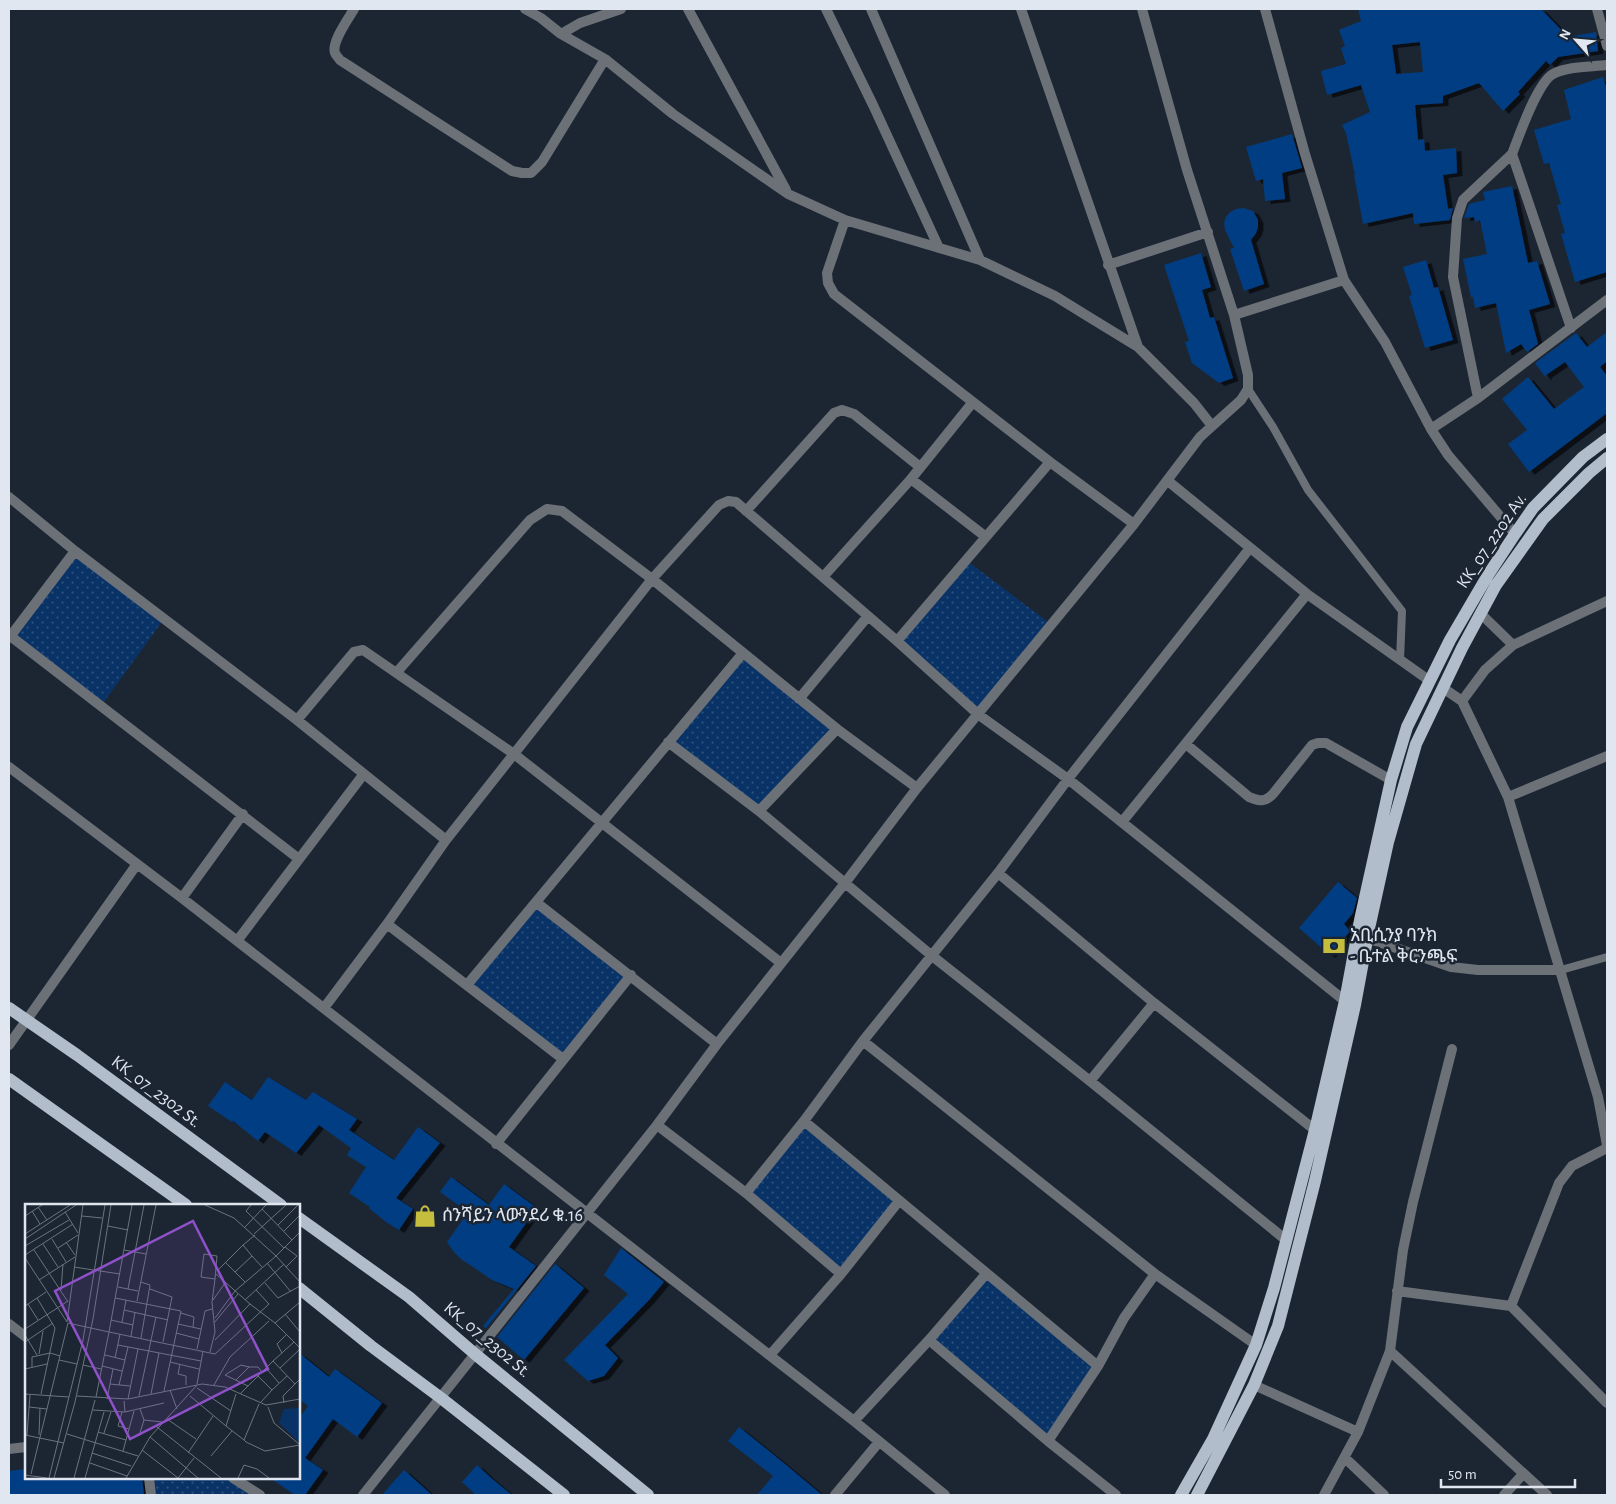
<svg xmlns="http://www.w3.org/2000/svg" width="1616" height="1504" viewBox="0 0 1616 1504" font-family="'Alegreya Sans','Noto Sans Ethiopic',sans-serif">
  <defs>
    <pattern id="park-dots" width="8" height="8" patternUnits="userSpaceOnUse" patternTransform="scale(1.25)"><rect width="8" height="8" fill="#093367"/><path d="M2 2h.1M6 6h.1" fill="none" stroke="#2d517d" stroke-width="1.8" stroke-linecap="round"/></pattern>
    <filter id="shadow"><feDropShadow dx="5.5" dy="3" stdDeviation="0" flood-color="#0009"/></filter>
  </defs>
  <rect width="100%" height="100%" fill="#1c2633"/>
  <path fill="url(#park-dots)" d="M75,551L164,619L101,706L10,636Z
    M966,560L1052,625L979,715L897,641Z
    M743,653L837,729L759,811L668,742Z
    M537,903L631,975L563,1059L467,985Z
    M804,1121L899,1201L841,1274L746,1193Z
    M986,1274L1098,1366L1048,1441L929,1340Z
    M149,1478H231L258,1495H151Z"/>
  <path fill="#023e82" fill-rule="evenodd" filter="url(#shadow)" d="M1358,9H1372V10L1386,9H1541L1568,37L1596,32L1598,51L1558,57L1550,65L1546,61L1518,92L1520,94L1503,111L1479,83L1443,96V103L1415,105L1418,140L1424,139L1425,151L1456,148L1457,173L1443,175L1448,209L1453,208L1450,220L1414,224L1413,213L1363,224L1354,175H1355L1346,133L1342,125L1370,112L1361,85L1327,95L1321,71L1346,64L1341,48L1345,46L1339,30L1361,21ZM1420,42L1423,72L1396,74L1392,45Z
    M1603,77L1607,90V272L1575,282L1561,234L1565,233L1557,205L1561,204L1549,163L1544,164L1534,130L1571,119L1564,90Z
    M1292,134L1302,168L1282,173L1285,199L1265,201L1263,179L1256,181L1246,147Z
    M1512,186L1528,263L1537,261L1550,304L1529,310L1538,344L1527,352L1521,344L1506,353L1496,303L1475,308L1473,297H1471L1463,259L1487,254L1480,220L1475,222L1474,217L1464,218L1469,204L1485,200L1483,192Z
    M1243,208L1253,211L1258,220V227L1256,233L1251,240L1264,284L1244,291L1230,249L1234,248L1225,230L1224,223L1226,217L1230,212L1236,209Z
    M1201,253L1211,287L1202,290L1210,318L1214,317L1233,378L1219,383L1192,363L1185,342L1189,341L1164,265Z
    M1426,260L1434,288L1438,287L1453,340L1425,348L1409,296L1412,295L1403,267Z
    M1607,332V361L1600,367L1607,376V413L1529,472L1508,444L1527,430L1502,399L1528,377L1554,409L1584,387L1565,362L1546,375V378L1535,363L1576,333L1587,347Z
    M1338,882L1357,898L1353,913L1344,924L1350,931L1330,955L1299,928Z
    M268,1077L306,1100L313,1092L357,1119L349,1130L394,1160L418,1127L440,1143L396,1198L413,1209L399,1230L386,1222L369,1208L370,1207L349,1193L366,1167L347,1155L351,1148L319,1125L296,1153L265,1132L258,1141L233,1121L232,1122L208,1106L225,1082L252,1100Z
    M451,1177L489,1205L504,1184L537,1208L509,1247L536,1266L486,1328L483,1326L514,1289L492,1280L476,1269L461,1259L453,1251L447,1242L468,1212L440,1192Z
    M621,1248L664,1282L649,1300L605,1345L618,1358L604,1376L588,1381L564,1360L628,1294L604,1275Z
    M555,1264L584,1288L524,1360L497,1337Z
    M299,1353L329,1377L335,1369L382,1403L357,1437L333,1419L305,1458L323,1470L305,1495H295L270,1478H299V1418L308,1406L299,1399Z
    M739,1427L785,1464L822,1495H757L773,1476L728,1441Z
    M477,1465L491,1478L512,1495H476L462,1482Z
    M26,1469V1478H142L144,1495H9V1471Z
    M404,1470L432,1495H382Z"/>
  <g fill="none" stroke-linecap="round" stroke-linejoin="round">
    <path stroke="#6c7178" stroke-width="8" d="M1248,389L1273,427L1308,490L1402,611L1400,660
      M1561,970L1607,957"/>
    <path stroke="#6c7178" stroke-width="10" d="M354,9C349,18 331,42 335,53C336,56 339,58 340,60L512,171L522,173H531L542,162L605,59
      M525,9L541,18L561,34L605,59L673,114L788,194L845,220L980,260L1055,296L1089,317L1138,347L1194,403L1212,426
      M688,9L786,190
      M826,9L873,105L939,248
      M871,9L980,260
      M1021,9L1138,347
      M1265,9L1305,154L1344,280L1385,342L1431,429L1448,455L1515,534
      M1597,9L1607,46
      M561,34L580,23L621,9
      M1512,154L1463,200L1457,218L1453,277L1478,398L1607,300
      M845,220L827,273L828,283L834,294L1050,462L1134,524
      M1108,265L1208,232
      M1234,315L1344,280
      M1571,328L1512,154C1519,136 1537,83 1553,74C1568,66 1590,67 1607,65
      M1431,429L1478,398
      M911,479L986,537
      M1168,481L1307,594L1430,681
      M9,497L75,551L297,720L446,840
      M746,511L834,413L842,410L854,414L920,467
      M823,577L911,479L973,402
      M1481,614L1513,645
      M9,635L299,859
      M9,638L75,551
      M897,641L1050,462
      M397,672L530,520L547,509L562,511L652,579L837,729L917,788
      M1443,688L1462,701L1508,797L1598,1097L1607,1145
      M799,699L868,616
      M1462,701L1485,670L1513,645L1607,601
      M297,720L354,652L363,650L514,754L781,963
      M668,742L759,811L931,955L1090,1081L1286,1240
      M1186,744L1249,797C1260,801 1264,803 1273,794L1312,745L1318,743H1326L1391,780
      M9,767L182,898L587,1213L657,1125L717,1044L845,883L917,788L1134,524L1200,437L1241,400L1248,389V375L1234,315L1187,170L1142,9
      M1508,797L1607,756
      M759,811L837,729
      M1122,822L1307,594
      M998,873L1154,1003L1315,1130
      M182,898L243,814
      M537,903L717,1044
      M387,924L563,1059
      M1367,938L1451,967L1478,970H1561
      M237,941L363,775
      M467,985L743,653
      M324,1008L387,924L446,840L652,579L719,505L728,501L736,502L897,641L979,715L1068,779L1345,1001
      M863,1041L1155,1274L1256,1345
      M9,1045L137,864
      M1090,1081L1154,1003
      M804,1121L1098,1366
      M657,1125L746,1193L841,1274
      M496,1144L631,975
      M746,1193L804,1121L863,1041L998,873L1068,779L1250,548
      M1397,1291L1511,1306L1559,1183L1572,1166L1607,1148
      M1511,1306L1607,1403
      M9,1324L26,1337
      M929,1340L1048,1441L1116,1495
      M1390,1351L1547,1495
      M770,1355L841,1274L899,1201
      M1254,1385L1358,1432L1324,1495
      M854,1421L929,1340L986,1274
      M1358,1432L1390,1351L1403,1250L1413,1202L1452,1049
      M1048,1441L1098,1366L1124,1318L1155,1274
      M9,1449L26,1447
      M1345,1458L1384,1495
      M149,1478L151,1495
      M233,1478L260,1495
      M363,1495L587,1213L854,1421L945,1495
      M835,1495L879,1442
      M1504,1495L1523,1474"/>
    <path stroke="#b2bdcc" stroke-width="12" d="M9,1008L77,1055L281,1205
      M9,1079L186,1205
      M299,1218L409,1297L475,1354L648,1495
      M299,1288L371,1346L441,1398L564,1495
      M1181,1495L1213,1439L1256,1345L1274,1288L1315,1130L1345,1001L1360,920L1391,780L1407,727L1450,640L1488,575L1515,534L1533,508L1583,457L1607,439
      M1197,1495L1254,1385L1278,1326L1315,1181L1355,1005L1370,924L1388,842L1416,744L1462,648L1496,585L1543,519L1589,473L1607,458"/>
  </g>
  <defs>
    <symbol id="bank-bare" viewBox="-9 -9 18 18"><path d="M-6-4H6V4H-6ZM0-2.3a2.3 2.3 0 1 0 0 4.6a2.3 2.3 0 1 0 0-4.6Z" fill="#c4bd3e" stroke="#1c2633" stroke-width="2.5" paint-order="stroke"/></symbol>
    <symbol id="shop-bare" viewBox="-9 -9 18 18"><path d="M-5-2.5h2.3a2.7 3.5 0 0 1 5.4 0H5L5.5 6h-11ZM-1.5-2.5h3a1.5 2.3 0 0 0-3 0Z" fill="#c4bd3e" stroke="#1c2633" stroke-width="2.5" paint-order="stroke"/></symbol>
  </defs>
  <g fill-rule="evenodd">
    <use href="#bank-bare" x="1318" y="930" width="32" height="32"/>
    <use href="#shop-bare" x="409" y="1200" width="32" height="32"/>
  </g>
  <g text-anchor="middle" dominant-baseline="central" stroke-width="5" stroke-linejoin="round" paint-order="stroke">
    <g font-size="18" fill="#e1e7f0" stroke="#1c2633">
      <text transform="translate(1492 541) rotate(-56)">KK_07_2202 Av.</text>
      <text transform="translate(156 1092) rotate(37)">KK_07_2302 St.</text>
      <text transform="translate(487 1340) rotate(40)">KK_07_2302 St.</text>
    </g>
    <g font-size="18" fill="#e1e7f0" stroke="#1c2633" text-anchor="start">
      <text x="1350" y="936">አቢሲንያ ባንክ<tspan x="1350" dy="21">- ቤተል ቅርንጫፍ</tspan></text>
      <text x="442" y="1216">ሰንሻይን ላውንደሪ ቁ.16</text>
    </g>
  </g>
  <g transform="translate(25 1204)">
    <rect width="275" height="275" fill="#1c2633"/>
    <path d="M275,204V239L254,219L259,205Z" fill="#093367"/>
    <path fill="none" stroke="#6b737f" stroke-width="1" d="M107,1L84,128L190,150L244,100L231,86M180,1L209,14L251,52L275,28M226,1L221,7L259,44M13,3L22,16M237,5L267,36M7,7L15,20M40,8L53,29M0,12L17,1M57,12L77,14M253,21L273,1M83,22L103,26M220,23L241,1M259,27L275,11M0,30L45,1M229,30L261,1M0,35L51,1M27,35L41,58M41,38L50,51M18,40L33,63M218,41L230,31M0,42L44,16M260,43L272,52L261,63M33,44L53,31M9,46L43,98M99,46L121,50M0,51L48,20M0,54L42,118M200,58L220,78M242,59L266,88M49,63L95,70M192,67L218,41L227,52M210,68L227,52L237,63M191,70L225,100M14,76L50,53M116,78L125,81L116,134M240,79L253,94L275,82M93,83L113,87M103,85L119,1M125,85L147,93L138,138M36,86L38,60M12,94L30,124L16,190M90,94L156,107L139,187M188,96L200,79M220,96L259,60M112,97L131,1M3,100L13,116M0,102L21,88M99,106L143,116M156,109L169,113L168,123M260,110L275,128M190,114L210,87L251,52L275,78M86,116L108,121M42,118L58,1M97,118L101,96M43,119L84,128L71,193M189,119L213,90M250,119L275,98M153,120L176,125M0,125L43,97M151,129L174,135M0,131L12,151M106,132L110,108M190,136L225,100L250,119L275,144M0,138L28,119M269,138L248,157L270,180M93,141L176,157M172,145L180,107L187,105M185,148L190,128L187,98L190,75L192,52L179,50L176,73L190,75M257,149L252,140L262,130M14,150L18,127M80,151L100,156M90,154L95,130M34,156L52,160M145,158L174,165M155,160L153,170L161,172V181M58,161L76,165M77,162L97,167M7,163V153L25,149L35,152M241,164L254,179M255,164L275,145M0,165L22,160M233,172L247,186L262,172M211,176L224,163H233L237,168M85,180L105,182M172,180L178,147M94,181L103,143M189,181L205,153L244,117M223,182L200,171L216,161L224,163M172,184L206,207M145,186L152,205M0,190L44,193M126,190L134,149M215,190L248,157M52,192L103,195L177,180L200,183L241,201L275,195M114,192L131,113M165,192L201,222L211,190M82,195L88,165M103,195L113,145M50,198L68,115L86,1M236,198L247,186M259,199L258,192L275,175M234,200L219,236L221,238L240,247L275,241M4,203L22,205M243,203L249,219L274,240M115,205L119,216L137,218M68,206L100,208L99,197M97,208L93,222L104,225M100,208L139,199M142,215L171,235M201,222L219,236M132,223L196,274M73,228L101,236M79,229L86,208M42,230L113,252M0,231L39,239M2,231L5,191M14,231L15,204M114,232L119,216M125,233L173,274M117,246L153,274L169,254M98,247L109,207M67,249L106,262M163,249L188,212M186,252L207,227M65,259L102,272M6,270L43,119M0,271L22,274M24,274L58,136L80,1M29,274L50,198M49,274L70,196M60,274L79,208M101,274L125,233L172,181M213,274L219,261L232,265L244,274"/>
    <path fill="#8f51c9" fill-opacity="0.15" stroke="#8f51c9" stroke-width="2.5" d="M168,17L243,165L105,235L30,87Z"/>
    <rect width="275" height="275" fill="none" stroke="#e1e7f0" stroke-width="2.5"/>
  </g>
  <rect width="1616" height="1504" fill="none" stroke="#e1e7f0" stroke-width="20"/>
  <g transform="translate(1576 40) rotate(297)" stroke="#1c2633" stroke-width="4" paint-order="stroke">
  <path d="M0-4L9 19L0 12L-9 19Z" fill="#e1e7f0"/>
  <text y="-8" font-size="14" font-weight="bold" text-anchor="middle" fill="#e1e7f0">N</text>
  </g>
  <path d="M1441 1479v8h134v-8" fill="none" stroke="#e1e7f0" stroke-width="2.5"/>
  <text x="1448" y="1479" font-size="15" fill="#e1e7f0" stroke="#1c2633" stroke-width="4" paint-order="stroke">50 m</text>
</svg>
